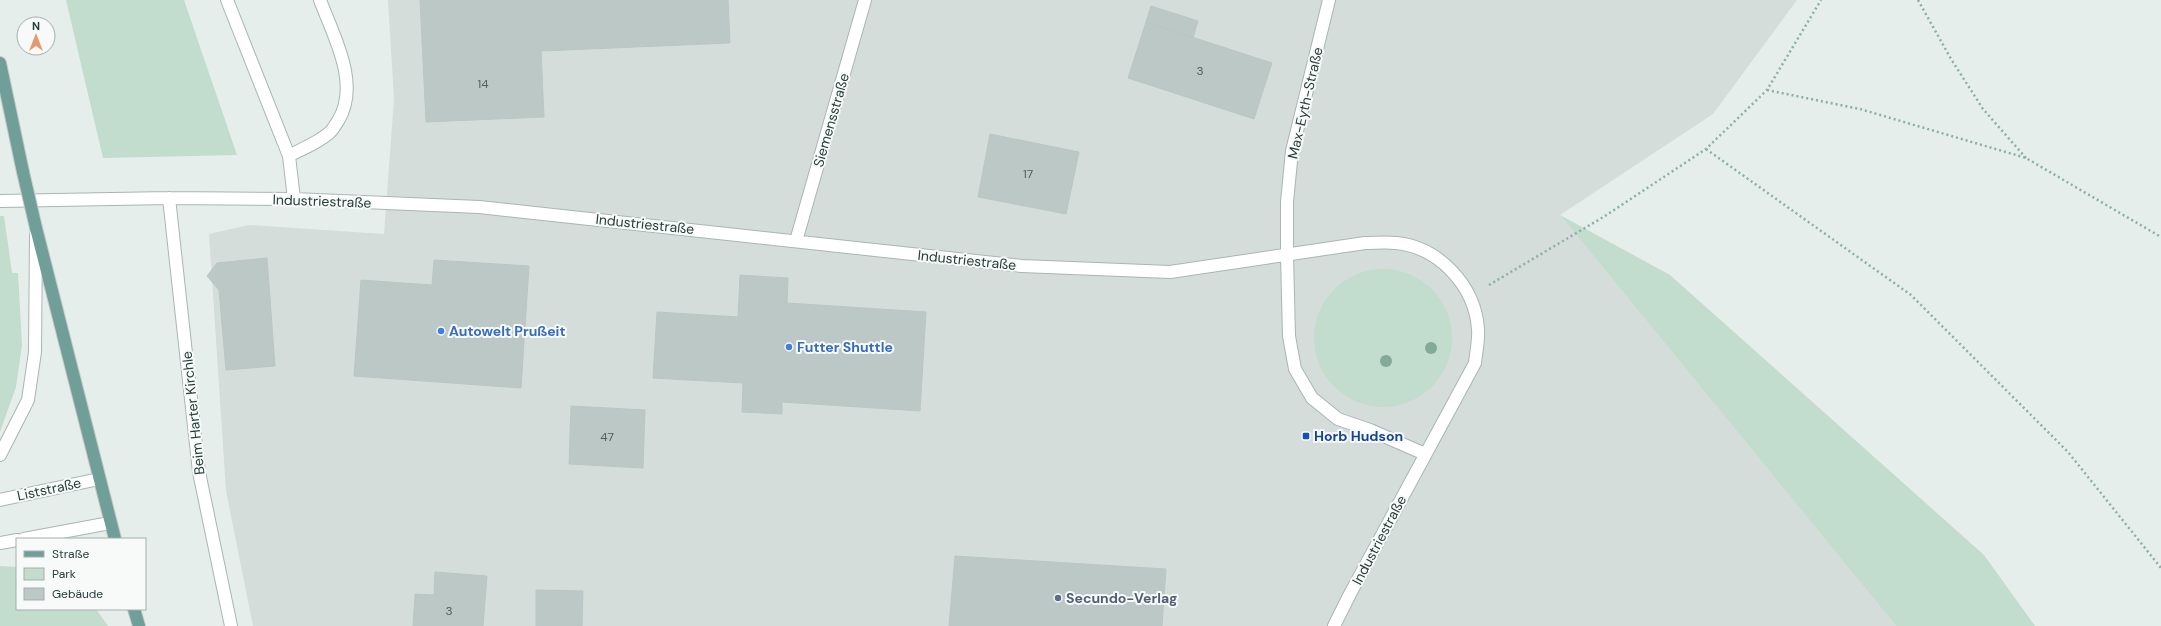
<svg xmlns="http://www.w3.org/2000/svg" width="2161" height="626" viewBox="0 0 2161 626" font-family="'DM Sans',sans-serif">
  <rect width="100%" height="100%" fill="#e6eeeb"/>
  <path fill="#d5dddb" d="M388,0H1797L1713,114L1560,215L1896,626H253L226,491L209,234L249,225L384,234L394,99Z"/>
  <path fill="#c2dccd" d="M66,0H184L237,155L103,158Z
    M1560,215L1670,275L1984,555L2035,626H1896Z
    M0,216H4L12,273H18L22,345L16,387L0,432Z
    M1314 338a69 69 0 1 1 138 0a69 69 0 1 1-138 0Z
    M0,566L17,567V609H96L108,626H0Z"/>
  <path fill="#bcc8c5" stroke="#b9c7c3" d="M420,0H728L730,43L541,51L544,117L426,122Z
    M1151,6L1198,21L1193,38L1146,22Z
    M1146,22L1272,63L1254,119L1128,78Z
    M990,134L1079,152L1066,214L978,197Z
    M267,258L275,366L226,370L219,290L207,276L217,263Z
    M434,260L529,266L521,388L354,376L361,280L432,285Z
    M740,275L788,278L787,303L926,312L920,411L782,402V414L742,412L743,383L653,378L657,312L738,317Z
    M571,406L645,410L643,468L569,464Z
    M955,556L1166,569L1162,626H949Z
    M435,572L487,576L483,626H413L415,594L434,595Z
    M536,590L583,591L582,626H536Z"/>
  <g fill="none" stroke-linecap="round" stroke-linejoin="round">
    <defs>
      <path id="minor" d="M227,0L289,156L294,199
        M1329,0L1292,151L1287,202V256L1289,336L1295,369L1312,398L1338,419L1370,430L1425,454
        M289,156C301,149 318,143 329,133C333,130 335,125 338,121C361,84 333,35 320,0
        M169,198L199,472L231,626
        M0,201L169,198L294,199L479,207L1022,266L1170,272L1365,243C1375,243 1386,242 1396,243C1439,247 1475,286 1478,329C1479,340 1476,352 1475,363L1350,594L1334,626
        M796,241L865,0
        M0,455L28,400L35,352L36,235
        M0,500L99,479
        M24,539L110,523
        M0,543L17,540"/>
      <path id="major" d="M0,63L23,172
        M36,228L115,539
        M134,609L139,626"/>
    </defs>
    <use href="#minor" stroke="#a9b6b3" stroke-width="14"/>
    <use href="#major" stroke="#c3c9c8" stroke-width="14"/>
    <path stroke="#8bada7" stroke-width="2.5" stroke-dasharray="2 3" stroke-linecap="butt" d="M1918,0L1951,59L1983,109L2026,158
      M1767,90L1860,109L2026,158L2161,237
      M1706,149L1911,295L2068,452L2161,568
      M1489,285L1605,216L1706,149L1767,90L1821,0"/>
    <use href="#minor" stroke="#fff" stroke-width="12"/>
    <use href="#major" stroke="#709e98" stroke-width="12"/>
    <defs>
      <path id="major-bridge" d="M23,172L36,228"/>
    </defs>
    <use href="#major-bridge" stroke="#c3c9c8" stroke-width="14" stroke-linecap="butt"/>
    <use href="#major-bridge" stroke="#709e98" stroke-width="12"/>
  </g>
  <g fill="#85a998">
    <circle cx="1431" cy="348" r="6"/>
    <circle cx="1386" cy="361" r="6"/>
  </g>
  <g fill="#3f7fe0" stroke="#f7faf9" stroke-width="1.5">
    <circle cx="441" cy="331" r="4"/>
    <circle cx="789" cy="347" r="4"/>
  </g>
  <rect fill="#1a4fb4" stroke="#f7faf9" stroke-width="1.5" x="1302" y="432" width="8" height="8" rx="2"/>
  <circle fill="#5c6f8a" stroke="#f7faf9" stroke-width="1.5" cx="1058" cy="598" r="4"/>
  <g text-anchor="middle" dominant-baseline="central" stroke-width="4" stroke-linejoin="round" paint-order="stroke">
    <g font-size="12" fill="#4c605e">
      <text x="1200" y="71">3</text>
      <text x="483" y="84">14</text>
      <text x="1028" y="174">17</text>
      <text x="607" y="437">47</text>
      <text x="449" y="611">3</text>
    </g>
    <g font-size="14" fill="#273e3b" stroke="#f7faf9">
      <text transform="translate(1305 103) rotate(-77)">Max-Eyth-Straße</text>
      <text transform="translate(831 120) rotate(-74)">Siemensstraße</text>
      <text transform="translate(322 201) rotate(2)">Industriestraße</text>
      <text transform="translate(645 224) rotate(6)">Industriestraße</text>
      <text transform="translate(967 260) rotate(6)">Industriestraße</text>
      <text transform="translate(193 413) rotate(-96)">Beim Harter Kirchle</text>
      <text transform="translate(49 489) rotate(-12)">Liststraße</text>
      <text transform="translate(1379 540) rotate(-62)">Industriestraße</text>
    </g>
    <g font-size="14" font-weight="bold" fill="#366cbe" stroke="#f7faf9" text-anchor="start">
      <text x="449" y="331">Autowelt Prußeit</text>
      <text x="797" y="347">Futter Shuttle</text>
    </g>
    <g font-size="14" font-weight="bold" fill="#164399" stroke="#f7faf9" text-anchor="start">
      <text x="1314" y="436">Horb Hudson</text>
    </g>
    <g font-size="14" font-weight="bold" fill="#4e5e75" stroke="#f7faf9" text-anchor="start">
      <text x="1066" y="598">Secundo-Verlag</text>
    </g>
  </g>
  <rect x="16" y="538" width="130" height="72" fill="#f7faf9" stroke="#a4afad"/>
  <rect x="24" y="551" width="20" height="6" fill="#709e98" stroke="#a4afad"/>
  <text x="52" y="558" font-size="12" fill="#273e3b">Straße</text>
  <rect x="24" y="568" width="20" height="12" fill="#c2dccd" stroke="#a4afad"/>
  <text x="52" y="578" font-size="12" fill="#273e3b">Park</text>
  <rect x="24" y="588" width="20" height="12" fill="#bcc8c5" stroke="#a4afad"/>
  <text x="52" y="598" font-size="12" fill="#273e3b">Gebäude</text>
  <g transform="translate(36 36)"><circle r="19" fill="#f7faf9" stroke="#a4afad"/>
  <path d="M0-3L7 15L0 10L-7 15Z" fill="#e29b70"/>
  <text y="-6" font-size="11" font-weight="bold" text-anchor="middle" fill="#273e3b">N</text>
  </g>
</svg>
